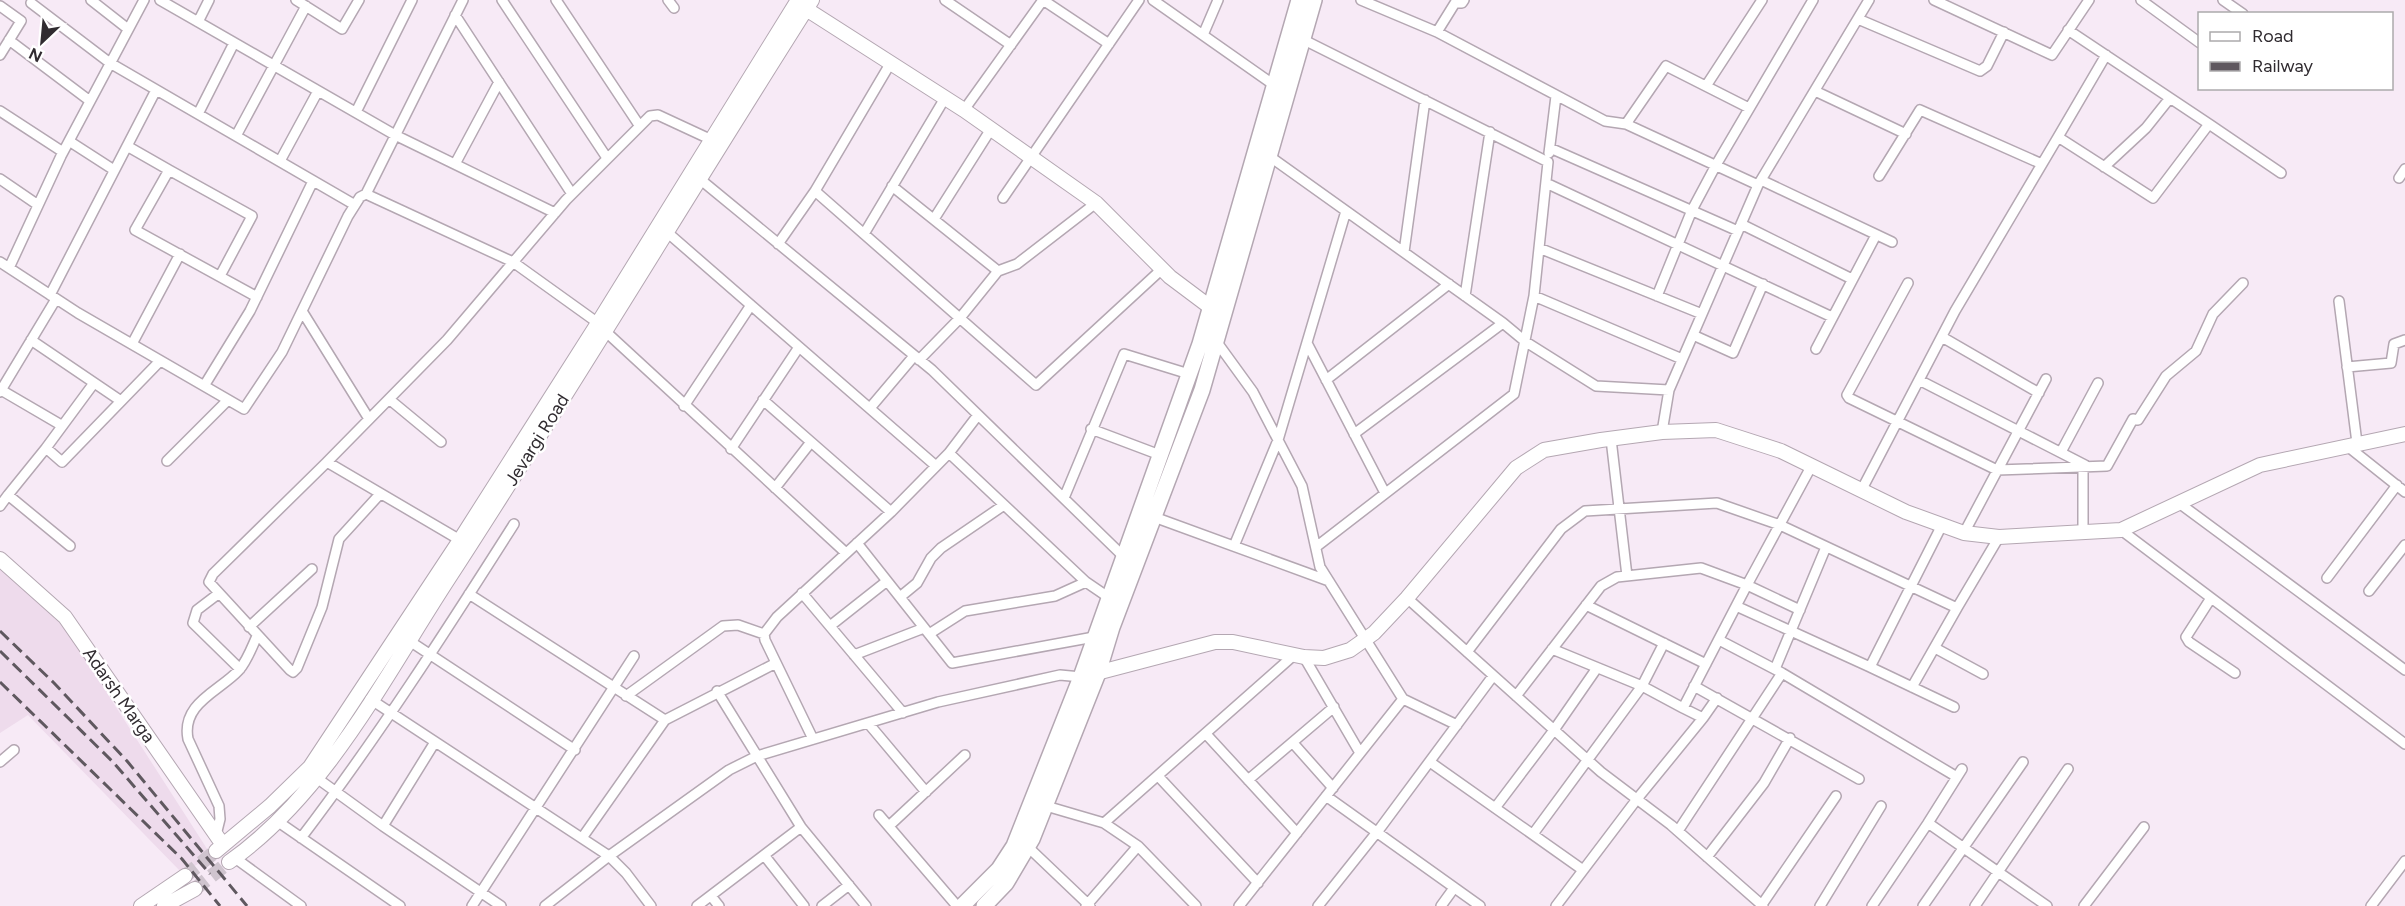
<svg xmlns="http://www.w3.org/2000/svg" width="2405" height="906" viewBox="0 0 2405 906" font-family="Figtree,sans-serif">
  <rect width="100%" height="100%" fill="#f7eaf6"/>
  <path fill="#eedbec" d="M0,567L60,620L211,855L183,874L28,715L0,733Z"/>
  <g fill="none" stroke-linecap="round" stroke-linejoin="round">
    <path stroke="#cfc4ce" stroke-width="14" stroke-dasharray="14 7" stroke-linecap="butt" d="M185,876L216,851
      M195,889L229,862"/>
    <defs>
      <path id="street" d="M91,0L128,29
        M160,0L395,135L555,213
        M296,0L342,29L359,0
        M502,0L607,158
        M556,0L639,125
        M668,0L674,8
        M945,0L1011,45
        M1153,0L1274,85
        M1361,0L1437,32L1605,121L1626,124L1758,185
        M1934,0L2052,55L2089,0
        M2141,0L2200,43
        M2223,0L2243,14
        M31,3L110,63L355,205
        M0,6L21,21L0,55
        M455,15L572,194
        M1858,19L1980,71L1987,66L2004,32
        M198,22L209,0
        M1437,32L1455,3H1462L1464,0
        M1203,35L1218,0
        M1302,39L1548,162L1534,296L1514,394L1316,547
        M9,40L90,101
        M1706,86L1762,0
        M1815,91L1906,134
        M964,110L1043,0L1109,44
        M0,111L63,152
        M356,112L412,0
        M198,114L234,43
        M1626,124L1666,66L1749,108
        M2209,124L2281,173
        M236,136L306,6
        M2058,137L2106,55
        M69,141L114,170
        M127,146L169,170
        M1550,148L1738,231
        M1549,153L1556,96
        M1269,156L1503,323L1526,342L1596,386L1669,390
        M280,161L318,91
        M455,164L499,82
        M2104,167L2146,128L2170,98
        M1879,176L1920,110L2042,164
        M2399,178L2405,169
        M0,179L38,205
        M701,180L932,370L1123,556
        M1761,180L1892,242
        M1546,183L1832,317
        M892,186L998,271L960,318L919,360
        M815,191L890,64
        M366,194L463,0
        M1003,198L1139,0
        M934,219L991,129
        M1741,224L1852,279
        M668,233L936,466
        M864,234L945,98
        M778,244L815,191L1036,385L1162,269
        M1539,248L1702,314
        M1404,252L1425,100
        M0,262L78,313L244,409L282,352L348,216L360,197L366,194L513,262L598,323
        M9,268L61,156L144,0
        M998,271L1017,264L1096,203
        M220,276L252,216L169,170L135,230L257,297
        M1908,283L1847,395L1849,398L1997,470L2107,466L2133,419L2138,420L2166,376L2196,351L2213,314L2243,283
        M50,295L156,90
        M1465,296L1490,132
        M1534,296L1682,359
        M1657,296L1692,210L1716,165L1813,0
        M2339,301L2357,443
        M302,311L369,419
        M605,331L846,553
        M1693,335L1733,353L1763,284
        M1942,337L2039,393
        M31,340L121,401
        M1216,341L1253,392L1302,486L1320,567L1403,699L1239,906
        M1307,343L1385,493
        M132,344L180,254
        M1816,349L1876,235
        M2347,367L2391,363L2394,344L2405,340
        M1326,380L1449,284
        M1919,380L2085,465
        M204,386L250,311L313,181
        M1,390L61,425
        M0,392L56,299
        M389,399L441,442
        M763,400L891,512
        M684,406L751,305
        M870,408L914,356
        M1091,429L1160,455
        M1662,432L1669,390L1758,185L1869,0
        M1354,434L1503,323
        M1611,439L1627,576
        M2346,445L2405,492
        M46,448L94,383
        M731,449L799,347
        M2061,452L2098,383
        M949,453L978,415
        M167,461L228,400
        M327,462L213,574L209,582L290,670L293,672L297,668L322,607L339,539L380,494
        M2083,467V533
        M775,488L811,442
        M1861,491L1955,311L2058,137L2153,198L2209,124L2068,30
        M8,495L46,448L62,462L160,361
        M1064,498L1124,354L1189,374
        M2179,503L2405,670
        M0,506L8,495L70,546
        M1154,517L1329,581
        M2121,530L2405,744
        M1964,533L2046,379
        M460,540L327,462L447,340L566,200L650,116L658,115L714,141
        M857,543L952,663L1094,637
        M1234,546L1278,440L1346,211
        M2327,578L2397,485
        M2369,591L2405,545
        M802,593L903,713
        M218,594L197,610L193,623L240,669
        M469,594L665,720L582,838
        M900,597L917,583L931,558L941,548L1004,505
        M1407,598L1601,772L1671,825L1763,906
        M2211,598L2186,637L2189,642L2235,673
        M1586,605L1706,664
        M1736,606L1870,667L1942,525
        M830,626L887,581
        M249,627L312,569
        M929,634L965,611L1055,596L1086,582
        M408,640L575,750
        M1719,640L1782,673L1957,777
        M1935,648L1983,674
        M1552,649L1642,686L1683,708L1747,585L1800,610
        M1467,652L1561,529L1585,511L1717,503L1780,525L1957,608L1999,537
        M854,655L924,628
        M1304,657L1360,753
        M1870,667L1954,707
        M1775,669L1826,547
        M1694,686L1859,779
        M1912,687L1957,608
        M717,691L801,827L866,906
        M626,696L723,626L738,625L764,634
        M1516,696L1601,586L1617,577L1701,568L1747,585L1812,465
        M370,699L609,856L626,873L651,906
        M1403,699L1457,725
        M1703,718L1717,698
        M665,720L776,663
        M868,723L926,792
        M1206,734L1297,833
        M813,739L765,640L764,634L777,617L891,512L949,453L1086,582L1108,597
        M1293,743L1333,788
        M0,762L14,750
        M1430,762L1583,870
        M314,776L383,826L501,906
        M1158,776L1258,883
        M1248,780L1334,707
        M1326,796L1480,906
        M1046,806L1104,823L1138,846L1086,906
        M1495,808L1554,730L1597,668
        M879,815L957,906
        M277,821L400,906
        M1104,823L1294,655
        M1928,823L1962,769
        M383,826L435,742
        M889,826L965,755
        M1678,831L1782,673
        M1533,834L1642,686L1664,643
        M216,835L220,819L219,806L188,739C181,703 220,691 239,670C247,661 252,647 257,636
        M301,838C378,737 446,631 514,524
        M1138,846L1196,906
        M1028,847L1090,906
        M764,855L804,906
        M1707,857L1764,783L1790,738
        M235,858L301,906
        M711,896L719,906
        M472,906L634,656
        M545,906L609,856L729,770L757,756L938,702L1060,675L1081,677
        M697,906L801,827
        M822,906L849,885
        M1318,906L1381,827L1493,676
        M1441,906L1454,888
        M1556,906L1637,799L1703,718L1683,708
        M1761,906L1836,796
        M1820,906L1881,806
        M1872,906L1928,823L2047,906
        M1923,906L2023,762
        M1975,906L2068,769
        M2084,906L2144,827
        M2371,906L2405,861"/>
      <path id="secondary" d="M800,5L964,110L1096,203L1170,277L1210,307L1219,309
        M0,559L65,617L223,845
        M1089,675L1215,642H1233L1304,657L1324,658L1350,650L1374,633L1407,598L1516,468L1544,450L1601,440L1662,432L1716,430L1781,451L1906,512L1964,533L1999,537L2121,530L2260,465L2405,434
        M216,851L270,806L310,767L460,540L598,323L798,0
        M229,862C326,794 385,676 449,578C573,387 690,192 812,0
        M141,906L185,876
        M164,906L195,889"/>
      <path id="primary" d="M962,906L999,869L1014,846L1081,677L1200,344L1299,0
        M984,906L1006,883L1032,839L1098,673L1112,627L1202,390L1314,0"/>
    </defs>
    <use href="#street" stroke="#b4a7b2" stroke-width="12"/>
    <use href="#secondary" stroke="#b4a7b2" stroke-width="16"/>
    <use href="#primary" stroke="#b4a7b2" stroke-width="18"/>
    <use href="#street" stroke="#fff" stroke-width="9"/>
    <use href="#secondary" stroke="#fff" stroke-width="14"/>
    <use href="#primary" stroke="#fff" stroke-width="15"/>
    <path stroke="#5f585f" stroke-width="3" stroke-dasharray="12 6" stroke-linecap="butt" d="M0,631L54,683L127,761L247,906
      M0,651L113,762L210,874
      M0,682L182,859L220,906"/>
  </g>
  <g text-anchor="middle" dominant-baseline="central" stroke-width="5" stroke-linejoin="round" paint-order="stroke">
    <g font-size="18" fill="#302b30" stroke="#fff">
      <text transform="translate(537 440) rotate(-58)">Jevargi Road</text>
      <text transform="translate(119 695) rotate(55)">Adarsh Marga</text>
    </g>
  </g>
  <rect x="2198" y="12" width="195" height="78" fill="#ffffff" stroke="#acaaac" stroke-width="1.5"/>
  <rect x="2210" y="32" width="30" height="9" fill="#ffffff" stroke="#acaaac" stroke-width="1.5"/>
  <text x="2252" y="42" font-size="18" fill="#302b30">Road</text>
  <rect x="2210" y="62" width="30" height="9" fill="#5f585f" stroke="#acaaac" stroke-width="1.5"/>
  <text x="2252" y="72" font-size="18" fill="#302b30">Railway</text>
  <g transform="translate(42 42) rotate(206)" stroke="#ffffff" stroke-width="4.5" paint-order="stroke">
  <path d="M0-4.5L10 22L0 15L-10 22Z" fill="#302b30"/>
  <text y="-9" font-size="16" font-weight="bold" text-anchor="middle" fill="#302b30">N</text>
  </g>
</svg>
